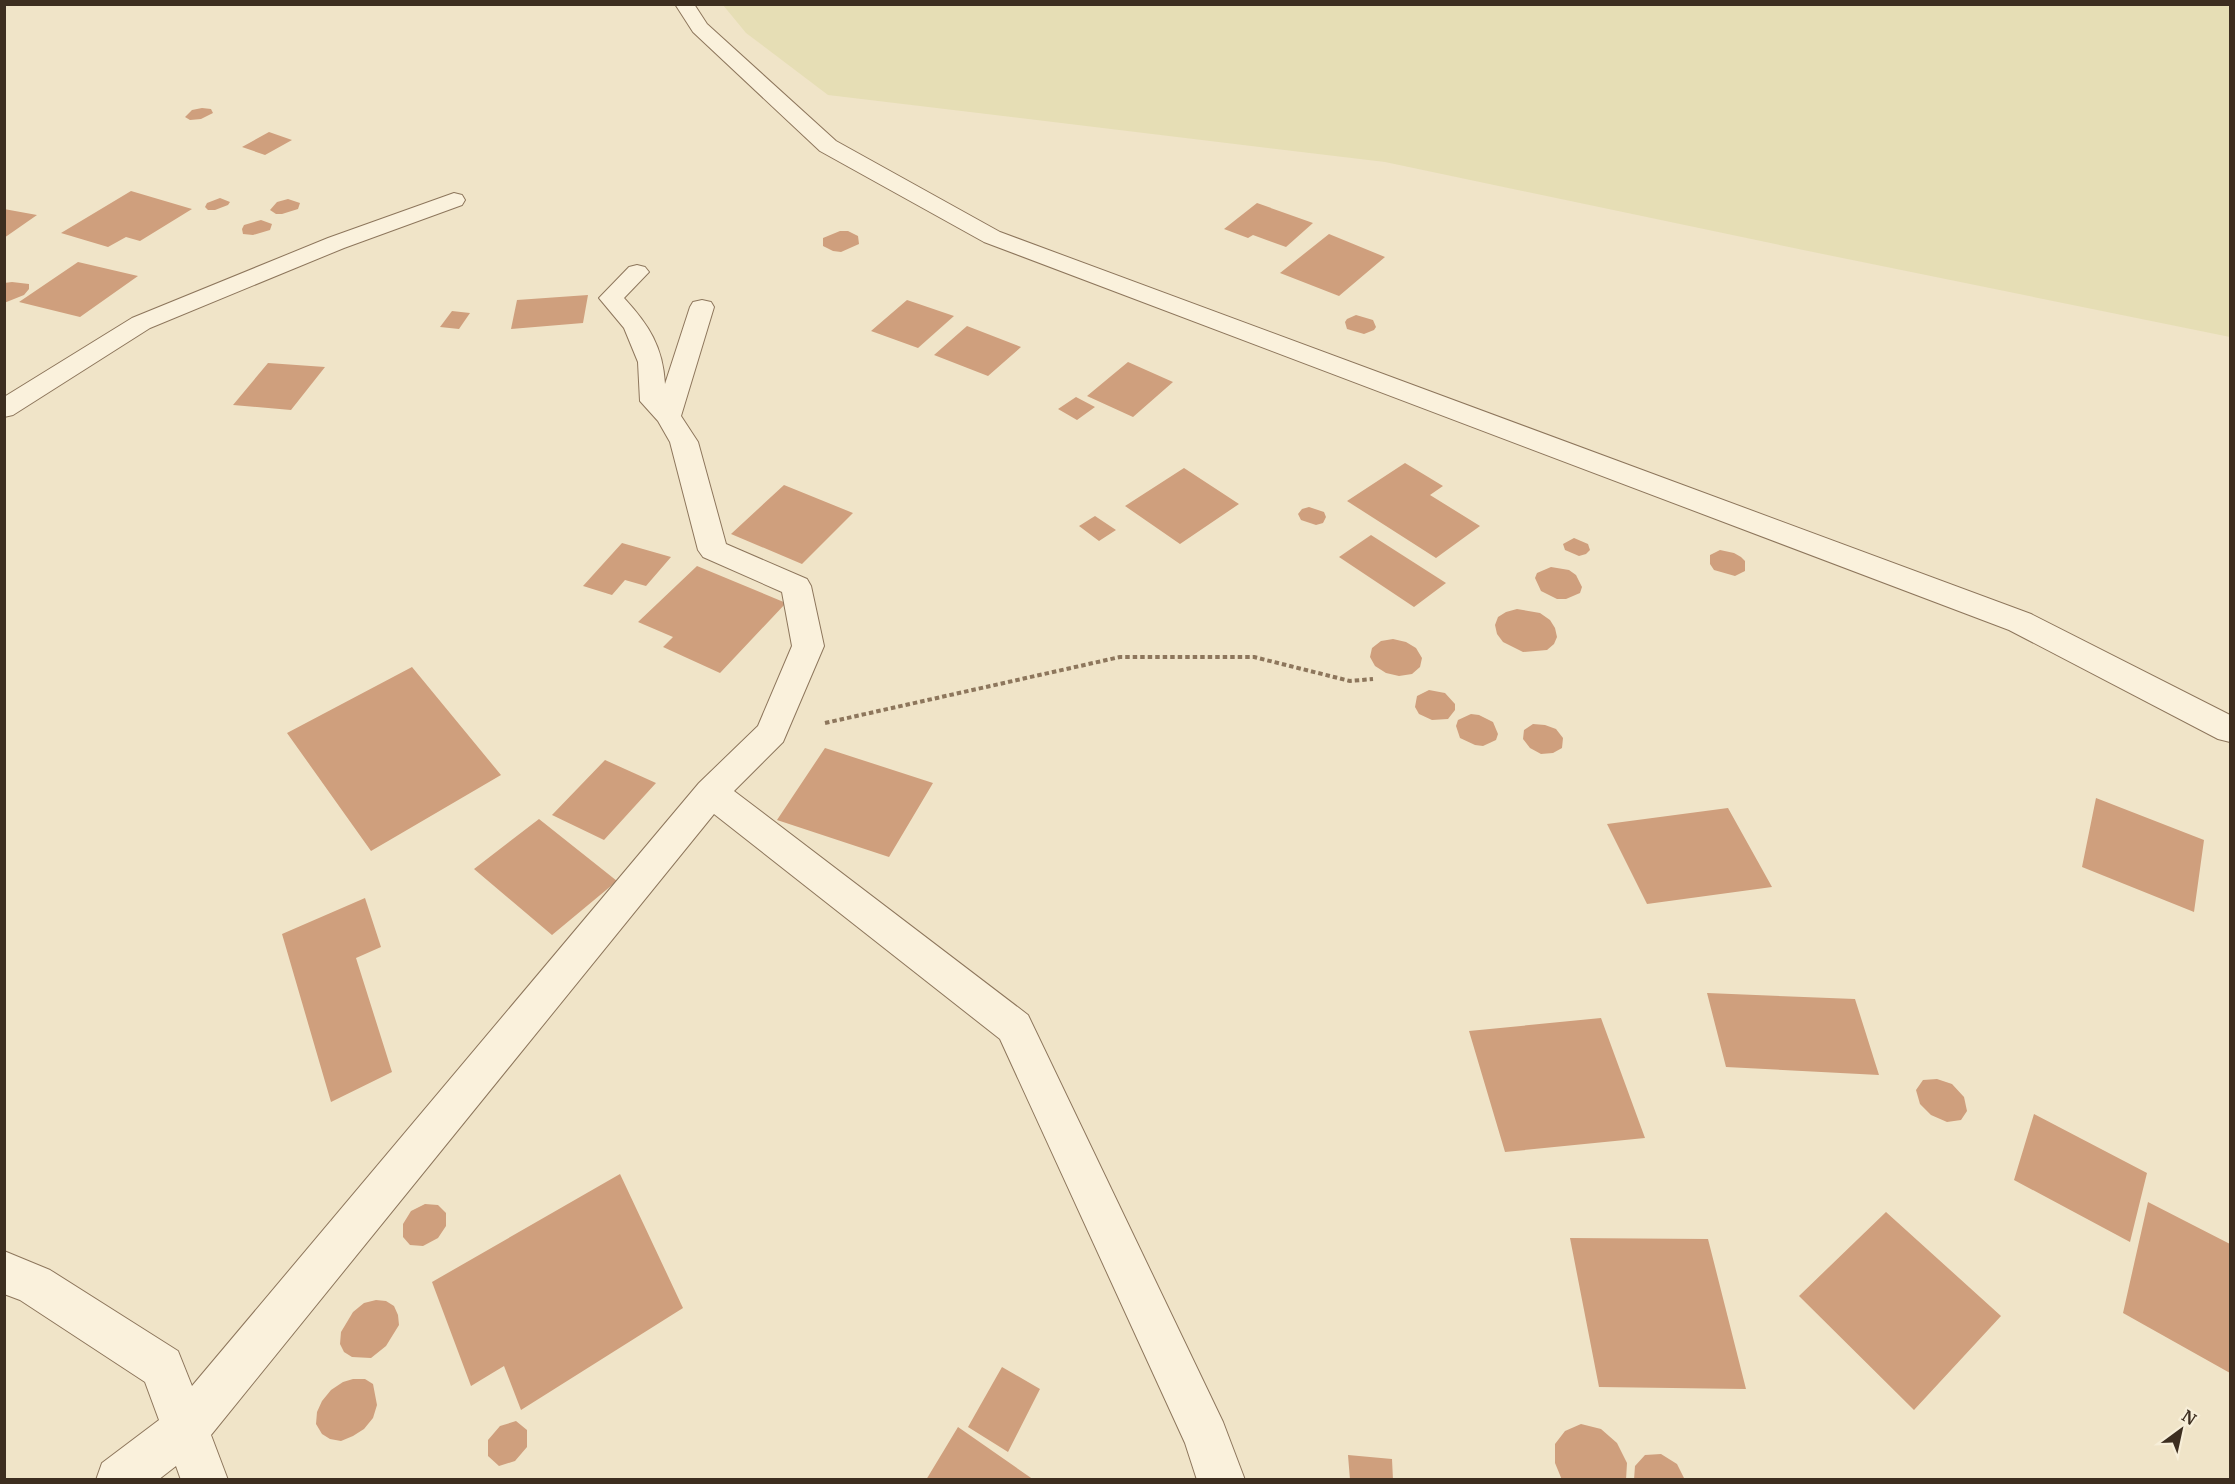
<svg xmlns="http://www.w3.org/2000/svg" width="2235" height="1484" viewBox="0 0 2235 1484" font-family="Merriweather,serif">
  <rect width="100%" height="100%" fill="#f0e4c8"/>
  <path fill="#e6deb5" d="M723,5H2230V337L1813,252L1385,162L828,95L746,33Z"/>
  <path fill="#cf9f7d" d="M202,108L211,109L213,113L201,119L190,120L185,117L192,110Z
    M269,132L292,140L265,155L242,147Z
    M131,191L192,209L140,241L126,237L108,247L61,233Z
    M220,198L230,202L228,205L215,210H208L205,207L207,203Z
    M288,199L300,203L298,209L282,214H276L270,210L277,202Z
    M1257,203L1313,223L1286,247L1253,235L1248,238L1224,229Z
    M4,209L37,215L4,238Z
    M261,220L272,224L270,230L253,235L243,234L242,229L244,225Z
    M840,231H848L858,236L859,244L841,252L833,251L823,246V238Z
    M1329,234L1385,257L1339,296L1280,273Z
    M78,262L138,276L80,317L19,302Z
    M12,282L29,284V289L24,295L4,303V283Z
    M588,295L583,323L511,329L517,300Z
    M907,300L954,316L918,348L871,331Z
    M452,311L470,313L459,329L440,327Z
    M1356,315L1373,320L1376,327L1374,330L1364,334L1347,329L1345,322L1347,319Z
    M967,326L1021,347L988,376L934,355Z
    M1128,362L1173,382L1133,417L1087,396Z
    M268,363L325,367L291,410L233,405Z
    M1076,397L1095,407L1077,420L1058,409Z
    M1405,463L1443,486L1430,495L1480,526L1436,558L1347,501Z
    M1184,468L1239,504L1180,544L1125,506Z
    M784,485L853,513L802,564L731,534Z
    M1309,507L1324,512L1326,517L1323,523L1316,525L1301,520L1298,514L1302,509Z
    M1095,516L1116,530L1099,541L1079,526Z
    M1371,535L1446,583L1414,607L1339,557Z
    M1574,538L1588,544L1590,550L1586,554L1579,556L1565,550L1563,544Z
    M622,543L671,557L646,586L625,580L612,595L583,586Z
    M1720,550L1734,553L1741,557L1745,561V571L1735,576L1714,570L1710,564V555Z
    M697,566L786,603L720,673L663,647L673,637L638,622Z
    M1551,567L1569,570L1576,575L1582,587L1580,593L1566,599H1557L1541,591L1535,578L1537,573Z
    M1517,609L1540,613L1550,620L1555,628L1557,637L1554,644L1547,650L1523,652L1503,642L1497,634L1495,625L1498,617L1506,612Z
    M1393,639L1406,642L1416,648L1422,658L1420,667L1412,674L1399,676L1386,673L1375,666L1370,657L1372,648L1381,641Z
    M412,667L501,775L371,851L287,733Z
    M1429,690L1445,693L1455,704V710L1448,719L1432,720L1419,714L1415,707L1417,696Z
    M1471,714L1479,715L1493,722L1498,734L1496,740L1483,746L1475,745L1460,738L1456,726L1458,720Z
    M1533,724L1545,725L1556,729L1563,738L1562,748L1553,753L1541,754L1530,748L1523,739L1524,730Z
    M825,748L933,783L889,857L777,820Z
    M605,760L656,783L604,840L552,815Z
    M2096,798L2204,840L2194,912L2082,867Z
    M1728,808L1772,887L1647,904L1607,824Z
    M539,819L617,881L552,935L474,869Z
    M365,898L381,947L356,958L392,1072L331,1102L282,934Z
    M1707,993L1855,999L1879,1075L1726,1067Z
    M1601,1018L1645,1138L1505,1152L1469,1031Z
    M1937,1079L1952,1084L1964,1097L1967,1111L1961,1120L1947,1122L1931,1115L1920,1104L1916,1090L1923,1080Z
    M2034,1114L2147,1173L2130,1242L2014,1180Z
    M620,1174L683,1308L521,1410L504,1366L471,1386L432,1282Z
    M2148,1202L2230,1244V1373L2123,1313Z
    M425,1204L438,1205L446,1213V1226L438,1238L423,1246L410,1245L403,1237V1224L411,1211Z
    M1886,1212L2001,1316L1914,1410L1799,1296Z
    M1570,1238L1708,1239L1746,1389L1599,1387Z
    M376,1300L386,1301L394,1306L398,1315L399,1325L386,1346L371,1358L352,1357L344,1352L340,1344L341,1332L353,1312L364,1303Z
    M1002,1367L1040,1389L1008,1452L968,1427Z
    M353,1379H365L373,1384L377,1405L373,1418L364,1429L353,1436L341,1441L330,1439L322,1434L316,1424L317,1412L322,1401L331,1390L343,1382Z
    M516,1421L527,1430V1447L515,1461L499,1466L488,1456V1440L500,1426Z
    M1581,1424L1601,1429L1617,1443L1627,1463L1626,1480H1562L1555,1463V1444L1565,1431Z
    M958,1427L1034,1480H926Z
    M1661,1454L1677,1464L1685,1480H1634L1635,1466L1645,1455Z
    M1348,1455L1392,1459L1393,1480H1350Z"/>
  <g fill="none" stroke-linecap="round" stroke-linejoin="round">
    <defs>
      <path id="street" d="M675,4H694L707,24L836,141L1000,232L2031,614L2230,715V742L2218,739L2009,630L984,242L820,151L693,32Z
        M454,193L462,195L465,200L462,205L344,248L150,328L13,415L4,417V397L132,318L328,238Z
        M637,265L645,267L649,272L624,298C649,325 663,347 665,384L690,307L693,302L702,300L711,302L714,307L681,416L698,442L726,544L807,579L811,586L824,646L783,742L734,791L1028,1015L1223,1422L1245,1480H1197L1185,1443L1000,1039L714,814L211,1435L228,1480H181L176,1466L158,1480H96L102,1463L159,1420L145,1382L20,1300L4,1294V1251L50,1270L178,1351L192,1386L699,783L758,726L792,646L782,592L703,557L698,550L670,442L658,421L640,401L638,362L624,328L599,298L629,267Z"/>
    </defs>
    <use href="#street" stroke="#8d765c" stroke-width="2"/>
    <path stroke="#8d765c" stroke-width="4" stroke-dasharray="4.5 3" stroke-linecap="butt" d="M825,723L1120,657H1254L1350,681L1373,679"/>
    <use href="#street" fill="#faf1dc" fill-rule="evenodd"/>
  </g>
  <rect width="2235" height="1484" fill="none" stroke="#3d2e20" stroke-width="12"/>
  <g transform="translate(2181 1430) rotate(33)" stroke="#f7eed8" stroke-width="4.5" paint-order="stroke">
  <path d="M0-4.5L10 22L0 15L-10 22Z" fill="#3d2e20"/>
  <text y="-9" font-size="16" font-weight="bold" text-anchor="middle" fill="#3d2e20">N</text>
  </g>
</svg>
